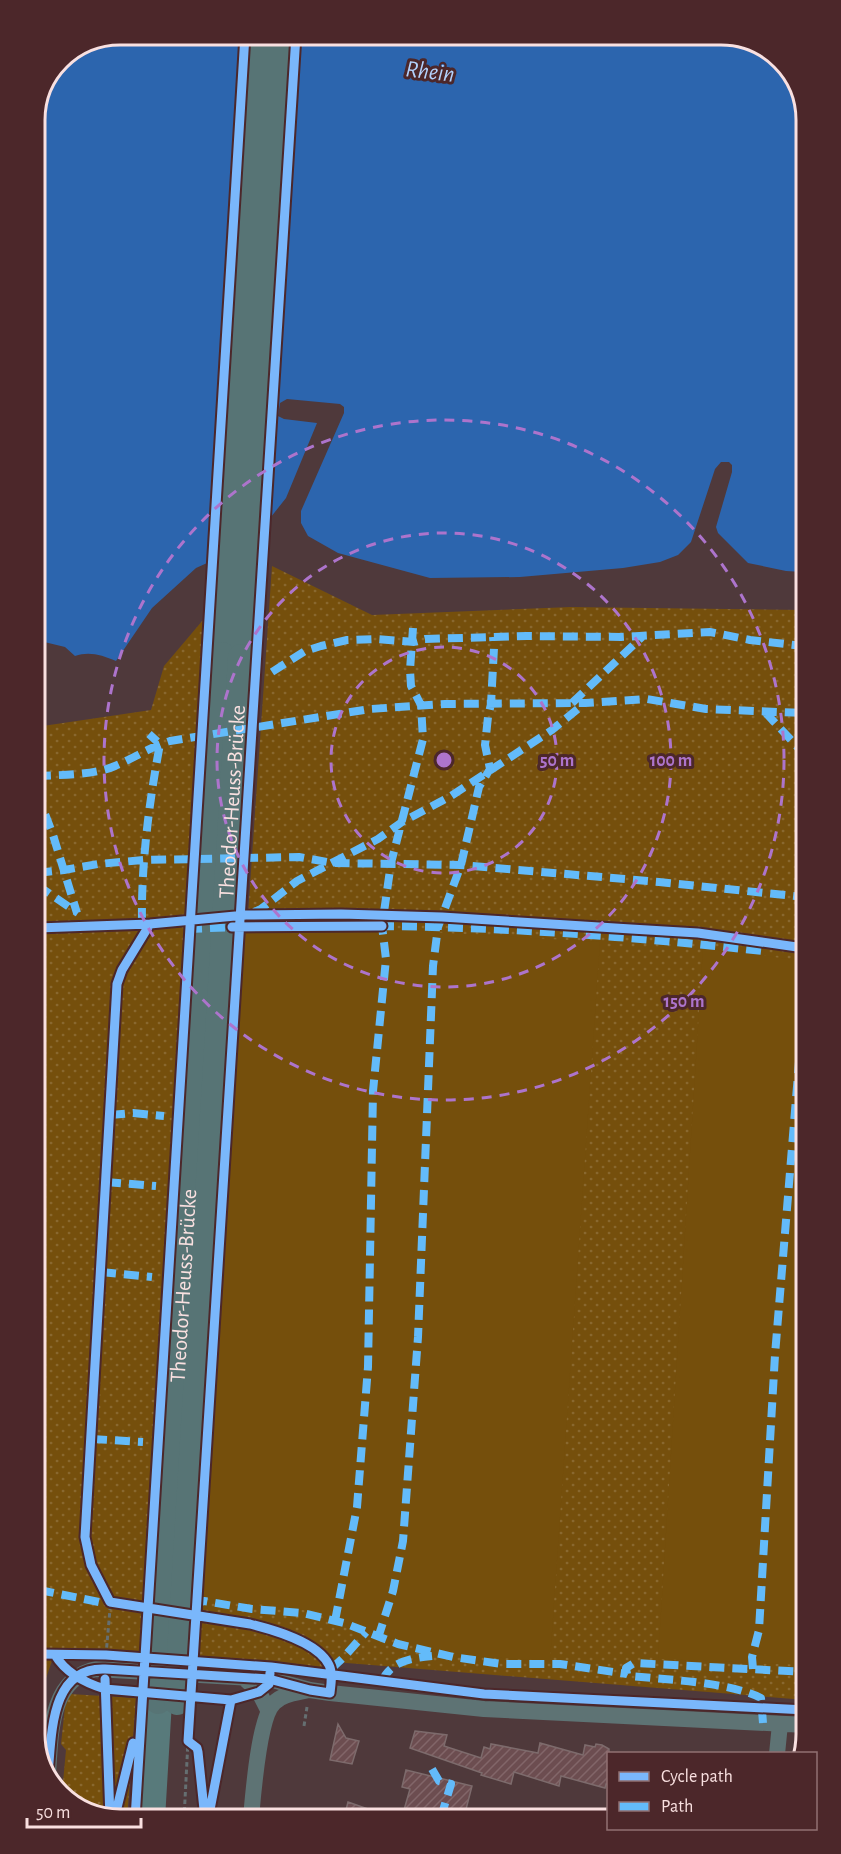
<svg xmlns="http://www.w3.org/2000/svg" width="841" height="1854" viewBox="0 0 841 1854" font-family="'Alegreya Sans',sans-serif">
  <defs>
    <pattern id="grass-dots" width="8" height="8" patternUnits="userSpaceOnUse" patternTransform="scale(1.5)"><rect width="8" height="8" fill="#754f0c"/><path d="M2 2h.1M6 6h.1" fill="none" stroke="#89682f" stroke-width="1.8" stroke-linecap="round"/></pattern>
    <pattern id="building-hatch" width="6" height="6" patternUnits="userSpaceOnUse" patternTransform="scale(1.5)"><rect width="6" height="6" fill="#6c4d50"/><path d="M-1 1l2-2M0 6l6-6M5 7l2-2" fill="none" stroke="#826669"/></pattern>
  </defs>
  <rect width="100%" height="100%" fill="#4f393b"/>
  <path fill="url(#grass-dots)" d="M272,566L372,615L571,607L803,610L806,1700L322,1661L325,1675L197,1656Z
    M203,620L144,1653L56,1649L39,1699L36,727L151,710L164,666Z
    M70,1694L136,1698L127,1819H114L68,1802L62,1793L66,1750L61,1744L65,1707Z"/>
  <path fill="#754f0c" d="M237,929L412,931L600,942L550,1661L470,1656L398,1641L300,1609L195,1597Z
    M703,948L804,961L806,1665L658,1659Z"/>
  <path fill="#2c65ae" d="M120,35H727L773,52L802,92L803,572L786,571L748,563L718,533L716,527L732,472V465L729,462H721L715,469L691,542L678,555L660,562L623,568L520,577L430,578L338,553L308,536L301,523V511L344,413V407L340,404L287,399L280,403L278,416L284,419L317,423L286,498L263,527L236,550L196,568L152,608L116,661C102,655 89,651 75,656L65,647L36,640L35,115L60,59Z"/>
  <path fill="#4f393b" d="M240,35H301L271,521L237,552L208,566Z"/>
  <path fill="url(#building-hatch)" stroke="#7d6b6c" stroke-width="1.5" d="M338,1724L346,1738L359,1741L352,1764L330,1760Z
    M415,1731L447,1735L444,1746L481,1758L484,1747L490,1749L491,1744L538,1753L540,1743L583,1755L585,1745L595,1747L596,1744L602,1745L609,1749V1784H606L605,1788L561,1776L559,1786L514,1772L511,1784L481,1775L482,1773L410,1748Z
    M406,1770L472,1786L464,1817H402L410,1789L402,1787Z
    M348,1802L388,1816V1817L344,1818Z"/>
  <g fill="none" stroke-linecap="round" stroke-linejoin="round">
    <path stroke="#656f71" stroke-width="3" stroke-dasharray="4.5 3" stroke-linecap="butt" d="M106,1655L110,1609
      M304,1726L307,1707
      M184,1819L188,1741"/>
    <path stroke="#5e7374" stroke-width="16" d="M244,1678L259,1692L268,1710
      M777,1754L780,1724
      M48,1774C51,1735 49,1679 96,1669L269,1679L310,1690L330,1693L484,1709L806,1725
      M251,1818C253,1796 259,1717 274,1703C282,1694 297,1693 309,1690"/>
    <path stroke="#577475" stroke-width="26" d="M222,655L260,35
      M241,657L279,35"/>
    <path stroke="#587a7b" stroke-width="28" d="M151,1819L158,1701"/>
    <g stroke="#577475" stroke-width="26">
      <path id="s1" d="M158,1701L222,655"/>
      <path id="s2" d="M177,1702L241,657"/>
    </g>
    <path stroke="#63bbfa" stroke-width="8" stroke-dasharray="15 8" stroke-linecap="butt" d="M272,672L305,651L321,646L347,640L375,639L414,642L425,639L527,636L621,637L710,632L750,640L803,646
      M572,703L644,635
      M765,712L804,754
      M36,776C59,775 95,775 115,766C134,758 150,747 170,741L370,709L445,704L585,703L647,699L706,709L804,713
      M37,793L53,835L77,913
      M37,873L64,870L98,864L144,860L299,857L333,863L461,865L659,882L804,897
      M37,885L78,913
      M254,912L261,909L297,881L378,839L402,822L451,796L552,730L585,703
      M142,923C141,865 149,802 160,744L149,734
      M379,926C506,927 635,937 762,951
      M187,929L238,927
      M110,1115L133,1113L164,1116
      M106,1182L156,1186
      M101,1272L152,1277
      M92,1439L143,1442
      M39,1590L99,1602H110V1606
      M193,1605L204,1601L252,1609L303,1613L344,1623L398,1644L453,1657L502,1664H560L627,1674
      M335,1621L357,1507L368,1367L373,1091L386,959L382,926L391,863L423,739L421,705L411,686L410,670L413,628
      M378,1638L393,1591L403,1541L418,1337L433,966L438,927L461,865L479,787L490,769L485,745L488,717L491,704L494,648L493,637
      M331,1669L344,1657L366,1632
      M753,1669L752,1657L759,1630L775,1355L804,1001
      M382,1681C391,1661 412,1658 432,1656
      M763,1723L761,1698C729,1682 668,1680 631,1676L627,1674L626,1668L634,1663L806,1672
      M432,1769L439,1781L451,1784L441,1817"/>
    <defs>
      <path id="cycleway" d="M232,927L382,926
        M37,928L150,924L246,915L341,914L442,917L631,929L698,933L804,948
        M39,1654L106,1655L271,1667L484,1694L806,1710
        M55,1655C66,1673 85,1683 105,1689L231,1700L259,1692L269,1684L270,1673
        M105,1679L110,1818
        M48,1774C52,1734 50,1667 105,1669L269,1679L310,1690L330,1693C331,1684 333,1673 329,1665C318,1642 274,1630 250,1624L110,1602L91,1565L85,1537L117,984L122,970L150,924
        M209,1815L231,1700
        M115,1816L133,1743
        M135,1819L245,35
        M205,1819L198,1752L197,1748L188,1741L296,35"/>
    </defs>
    <use href="#cycleway" stroke="#4c272a" stroke-width="13"/>
    <use href="#cycleway" stroke="#7ab7fb" stroke-width="9"/>
  </g>
  <g fill="none" stroke="#ad74cc" stroke-width="3" stroke-dasharray="10 8">
    <circle cx="444" cy="760" r="113"/>
    <circle cx="444" cy="760" r="227"/>
    <circle cx="444" cy="760" r="340"/>
  </g>
  <g text-anchor="middle" dominant-baseline="central" stroke-width="6" stroke-linejoin="round" paint-order="stroke">
    <g font-size="22" fill="#f9e0e0" stroke="#4c272a">
      <text stroke="none"><textPath href="#s2" startOffset="902">Theodor-Heuss-Brücke</textPath></text>
      <text stroke="none"><textPath href="#s1" startOffset="416">Theodor-Heuss-Brücke</textPath></text>
    </g>
    <g font-size="24" font-style="italic" fill="#b2d2fd" stroke="#4c272a">
      <text transform="translate(430 72) rotate(7)">Rhein</text>
    </g>
  </g>
  <path d="M0 0H841V1854H0ZM120 45H721A75 75 0 0 1 796 120V1734A75 75 0 0 1 721 1809H120A75 75 0 0 1 45 1734V120A75 75 0 0 1 120 45Z" fill="#4c272a" fill-rule="evenodd"/>
  <path fill="none" stroke="#f9e0e0" stroke-width="3" d="M120 45H721A75 75 0 0 1 796 120V1734A75 75 0 0 1 721 1809H120A75 75 0 0 1 45 1734V120A75 75 0 0 1 120 45Z"/>
  <circle cx="444" cy="760" r="9" fill="#ad74cc" stroke="#4c272a" stroke-width="3"/>
  <g font-size="18" text-anchor="middle" font-weight="bold" fill="#ad74cc" stroke="#4c272a" stroke-width="6" stroke-linejoin="round" paint-order="stroke">
    <text x="557" y="766">50 m</text>
    <text x="671" y="766">100 m</text>
    <text x="684" y="1007">150 m</text>
  </g>
  <rect x="607" y="1752" width="210" height="78" fill="#4c272a" stroke="#917173" stroke-width="1.5"/>
  <rect x="619" y="1772" width="30" height="9" fill="#7ab7fb" stroke="#917173" stroke-width="1.5"/>
  <text x="661" y="1782" font-size="18" fill="#f9e0e0">Cycle path</text>
  <rect x="619" y="1802" width="30" height="9" fill="#63bbfa" stroke="#917173" stroke-width="1.5"/>
  <text x="661" y="1812" font-size="18" fill="#f9e0e0">Path</text>
  <path d="M27 1818v9h114v-9" fill="none" stroke="#f9e0e0" stroke-width="3"/>
  <text x="36" y="1818" font-size="18" fill="#f9e0e0" stroke="#4c272a" stroke-width="4.5" paint-order="stroke">50 m</text>
</svg>
